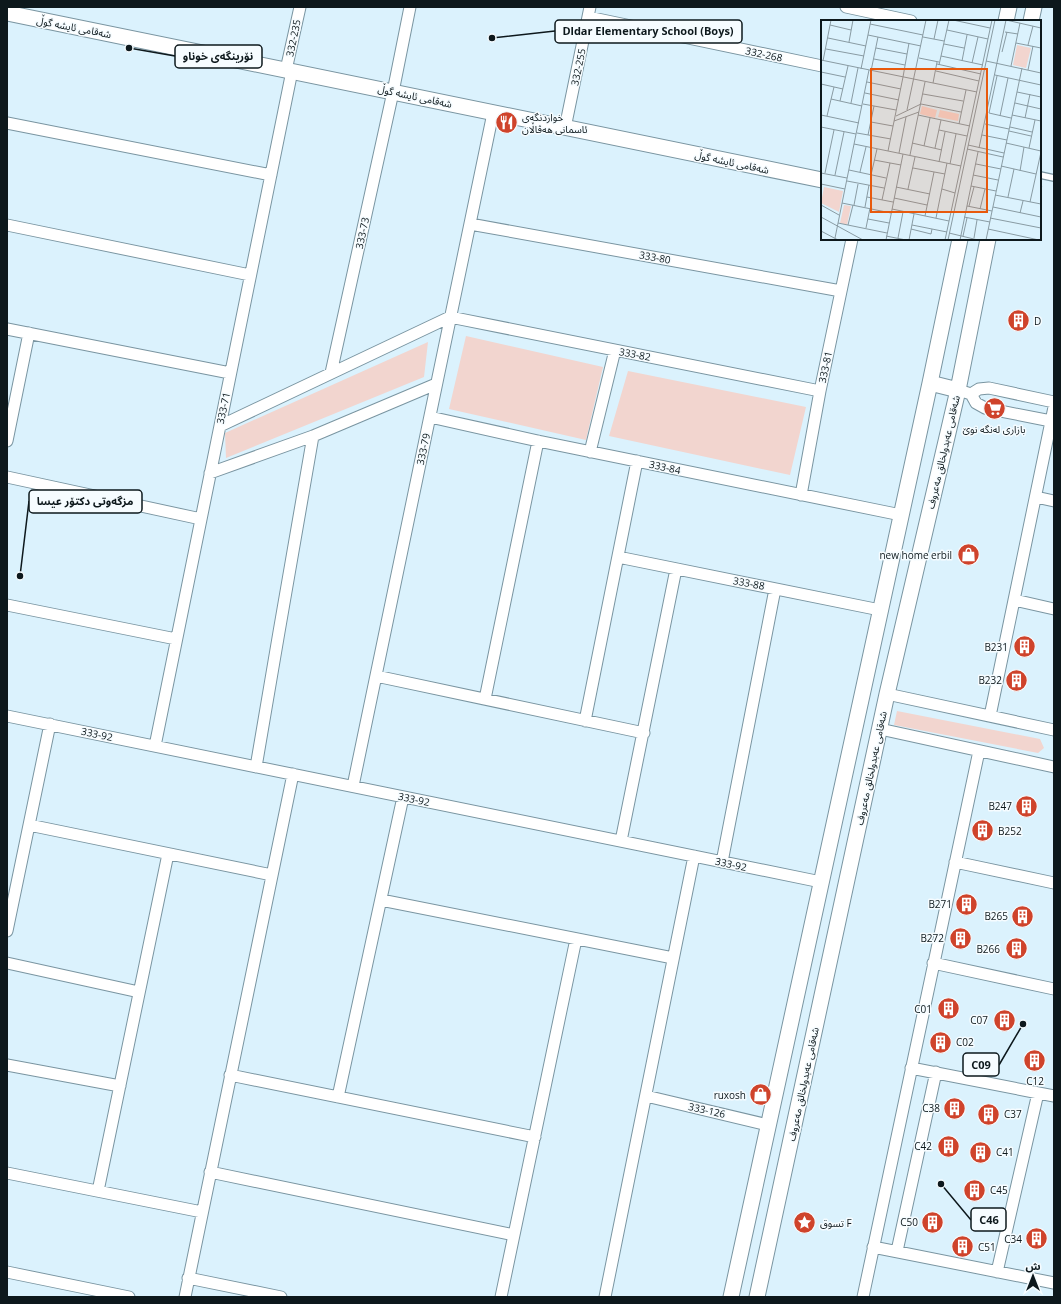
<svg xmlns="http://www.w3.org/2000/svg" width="1061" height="1304" viewBox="0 0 1061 1304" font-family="'Open Sans','Noto Sans Arabic',sans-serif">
  <rect width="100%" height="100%" fill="#dbf2fd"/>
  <path fill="#f2d5cf" d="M466,336L603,367L586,440L449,409Z
    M428,342L424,377L226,458L225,433Z
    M628,371L806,407L790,475L609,436Z
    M897,711L1040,739L1044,748L1038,753L894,725Z"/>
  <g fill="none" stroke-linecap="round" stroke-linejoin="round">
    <defs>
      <path id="lane" d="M1040,175L1054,178"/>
      <path id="street" d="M846,7L911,21
        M588,17L822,66
        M286,70L300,7
        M7,123L271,175
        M565,128L590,7
        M470,224L841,291
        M7,225L250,275
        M7,329L230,373
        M331,373L393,92L410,7
        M958,390L971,394L976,403L985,408L1051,421
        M971,394L979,389L989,388L1054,402
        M430,417L538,441L901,515
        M220,426L450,317L820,391
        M7,441L29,333
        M590,452L615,350
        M210,473L313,436L436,384
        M7,477L201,519
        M801,495L820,391L852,239
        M1036,497L1054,501
        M618,557L880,610
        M1014,600L1054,609
        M7,605L176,639
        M376,676L644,733
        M887,694L1054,730
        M485,699L538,441
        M7,716L821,882
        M990,716L1054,407
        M585,721L637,461
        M880,729L1054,767
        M155,746L292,71
        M256,767L279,632L313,436
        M353,786L493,113
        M29,825L272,875
        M621,841L676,569
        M722,862L775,589
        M955,862L1054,883
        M381,900L673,958
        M7,931L50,724
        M7,963L139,992
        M933,963L1054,989
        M7,1065L120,1086
        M911,1068L1054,1096
        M230,1075L535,1137
        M646,1096L768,1125
        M338,1097L403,797
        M210,1172L514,1235
        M7,1173L202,1212
        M98,1191L168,854
        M873,1247L1054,1283
        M897,1251L936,1072
        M7,1272L129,1297
        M997,1272L1038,1093
        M188,1278L281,1297
        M185,1297L293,774
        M501,1297L576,939
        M605,1297L694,856
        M863,1297L979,751"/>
      <path id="secondary" d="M7,13L822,180
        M1006,21L1009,7
        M1031,21L1034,7
        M930,383L958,390
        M731,1297L930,383L960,239
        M757,1297L887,694L958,390L988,239"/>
    </defs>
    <use href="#lane" stroke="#7a95a1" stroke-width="8"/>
    <use href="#street" stroke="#7a95a1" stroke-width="13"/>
    <use href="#secondary" stroke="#7a95a1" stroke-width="17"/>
    <path stroke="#99acb5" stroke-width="2.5" stroke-dasharray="2 3" stroke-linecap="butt" d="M1040,187L1043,188"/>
    <use href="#lane" stroke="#fff" stroke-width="5.5"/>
    <use href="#street" stroke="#fff" stroke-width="11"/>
    <use href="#secondary" stroke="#fff" stroke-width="15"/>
  </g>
  <defs>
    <symbol id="restaurant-disc" viewBox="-11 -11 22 22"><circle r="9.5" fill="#cf432b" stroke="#f6fcff"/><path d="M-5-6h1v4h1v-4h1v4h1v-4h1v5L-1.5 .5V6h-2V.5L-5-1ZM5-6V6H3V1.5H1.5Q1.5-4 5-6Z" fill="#fff"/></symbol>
    <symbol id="building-disc" viewBox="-11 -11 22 22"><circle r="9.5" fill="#cf432b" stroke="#f6fcff"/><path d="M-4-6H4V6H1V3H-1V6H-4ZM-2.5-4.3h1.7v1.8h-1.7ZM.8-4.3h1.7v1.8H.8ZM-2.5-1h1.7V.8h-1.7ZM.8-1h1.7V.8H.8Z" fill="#fff"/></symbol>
    <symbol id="supermarket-disc" viewBox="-11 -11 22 22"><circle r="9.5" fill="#cf432b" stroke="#f6fcff"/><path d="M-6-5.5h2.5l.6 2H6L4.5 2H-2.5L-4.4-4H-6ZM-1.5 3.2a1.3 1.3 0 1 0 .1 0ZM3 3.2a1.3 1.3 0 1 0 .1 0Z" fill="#fff"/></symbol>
    <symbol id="shop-disc" viewBox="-11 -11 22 22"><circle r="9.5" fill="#cf432b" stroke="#f6fcff"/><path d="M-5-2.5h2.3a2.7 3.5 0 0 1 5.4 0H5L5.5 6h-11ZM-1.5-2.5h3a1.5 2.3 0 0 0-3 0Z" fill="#fff"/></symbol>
    <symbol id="sight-disc" viewBox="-11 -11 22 22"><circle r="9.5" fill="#cf432b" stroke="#f6fcff"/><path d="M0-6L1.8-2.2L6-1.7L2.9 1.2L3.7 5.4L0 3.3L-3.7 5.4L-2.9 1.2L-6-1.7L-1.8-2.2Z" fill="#fff"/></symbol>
  </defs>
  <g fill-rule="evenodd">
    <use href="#restaurant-disc" x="494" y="110" width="25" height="25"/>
    <use href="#building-disc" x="1006" y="308" width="25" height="25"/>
    <use href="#supermarket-disc" x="982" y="396" width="25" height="25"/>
    <use href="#shop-disc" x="956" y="542" width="25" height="25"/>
    <use href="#building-disc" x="1012" y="634" width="25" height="25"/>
    <use href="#building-disc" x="1004" y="668" width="25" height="25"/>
    <use href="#building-disc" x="1014" y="794" width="25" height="25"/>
    <use href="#building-disc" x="970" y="818" width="25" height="25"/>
    <use href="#building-disc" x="954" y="892" width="25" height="25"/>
    <use href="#building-disc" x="1010" y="904" width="25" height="25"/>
    <use href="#building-disc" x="948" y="926" width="25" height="25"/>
    <use href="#building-disc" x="1004" y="936" width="25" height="25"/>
    <use href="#building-disc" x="936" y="996" width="25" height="25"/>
    <use href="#building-disc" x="992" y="1008" width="25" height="25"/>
    <use href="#building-disc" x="928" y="1030" width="25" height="25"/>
    <use href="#building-disc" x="1022" y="1048" width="25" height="25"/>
    <use href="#shop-disc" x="748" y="1082" width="25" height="25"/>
    <use href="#building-disc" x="942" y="1096" width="25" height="25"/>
    <use href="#building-disc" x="976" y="1102" width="25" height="25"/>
    <use href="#building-disc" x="936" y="1134" width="25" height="25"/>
    <use href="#building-disc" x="968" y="1140" width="25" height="25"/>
    <use href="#building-disc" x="962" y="1178" width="25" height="25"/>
    <use href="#building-disc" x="920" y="1210" width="25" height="25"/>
    <use href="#sight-disc" x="792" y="1210" width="25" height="25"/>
    <use href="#building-disc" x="1024" y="1226" width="25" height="25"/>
    <use href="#building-disc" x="950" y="1234" width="25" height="25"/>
  </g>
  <g text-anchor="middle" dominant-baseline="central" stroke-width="3" stroke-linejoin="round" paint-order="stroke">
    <g font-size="10" fill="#0d181c" stroke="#f6fcff">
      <text transform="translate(74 27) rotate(11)">شەقامی ئایشە گوڵ</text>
      <text transform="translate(293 38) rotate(-78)">332-235</text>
      <text transform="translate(764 54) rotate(12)">332-268</text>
      <text transform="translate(578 67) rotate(-78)">332-255</text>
      <text transform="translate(415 96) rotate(12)">شەقامی ئایشە گوڵ</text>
      <text transform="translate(732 162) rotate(12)">شەقامی ئایشە گوڵ</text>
      <text transform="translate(362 233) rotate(-78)">333-73</text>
      <text transform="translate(655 257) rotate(10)">333-80</text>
      <text transform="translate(635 354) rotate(11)">333-82</text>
      <text transform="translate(825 367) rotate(-78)">333-81</text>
      <text transform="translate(223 408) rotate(-78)">333-71</text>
      <text transform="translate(423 449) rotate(-78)">333-79</text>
      <text transform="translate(943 452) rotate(-77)">شەقامی عەبدولخالق مەعروف</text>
      <text transform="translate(665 467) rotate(12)">333-84</text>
      <text transform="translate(749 583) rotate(11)">333-88</text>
      <text transform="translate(97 734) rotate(12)">333-92</text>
      <text transform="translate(871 768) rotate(-78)">شەقامی عەبدولخالق مەعروف</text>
      <text transform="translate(414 799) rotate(12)">333-92</text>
      <text transform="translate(731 864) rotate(12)">333-92</text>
      <text transform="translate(803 1084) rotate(-78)">شەقامی عەبدولخالق مەعروف</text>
      <text transform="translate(707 1110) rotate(13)">333-126</text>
    </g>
    <g font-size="10" fill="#0d181c" stroke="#f6fcff" text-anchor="end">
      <text x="522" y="117" text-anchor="start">خواردنگەی<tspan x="522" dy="12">ئاسمانی هەڤاڵان</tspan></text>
      <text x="1034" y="321" text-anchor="start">D</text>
      <text x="994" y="429" text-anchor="middle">بازاری لەنگە نوێ</text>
      <text x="952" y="555">new home erbil</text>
      <text x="1008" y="647">B231</text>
      <text x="1002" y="680">B232</text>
      <text x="1012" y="806">B247</text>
      <text x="998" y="831" text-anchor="start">B252</text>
      <text x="952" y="904">B271</text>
      <text x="1008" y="916">B265</text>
      <text x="944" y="938">B272</text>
      <text x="1000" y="949">B266</text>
      <text x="932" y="1009">C01</text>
      <text x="988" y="1020">C07</text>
      <text x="956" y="1042" text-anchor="start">C02</text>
      <text x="1035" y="1081" text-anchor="middle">C12</text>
      <text x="746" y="1095">ruxosh</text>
      <text x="940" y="1108">C38</text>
      <text x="1004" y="1114" text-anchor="start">C37</text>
      <text x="932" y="1146">C42</text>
      <text x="996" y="1152" text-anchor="start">C41</text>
      <text x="990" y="1190" text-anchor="start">C45</text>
      <text x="918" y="1222">C50</text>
      <text x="820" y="1223" text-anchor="start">تسوق F</text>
      <text x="1022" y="1239">C34</text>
      <text x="978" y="1247" text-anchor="start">C51</text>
    </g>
  </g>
  <g transform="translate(821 20)">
    <rect width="220" height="220" fill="#dbf2fd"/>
    <path d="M196,25L210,28L205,48L192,45ZM101,86L116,90L114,98L99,94ZM119,90L138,94L137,101L117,97ZM3,167L22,171L18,192L0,183ZM23,185L30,186L26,205L19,203Z" fill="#f2d5cf"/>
    <path fill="none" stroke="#899ba3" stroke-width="1" d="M132,0L169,8M185,0L220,8M49,4L102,15M9,5L30,10M126,10L167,19M184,12L197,14M47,15L100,26M102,17L123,21M7,18L45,26M113,19L117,0M28,22L32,0M195,23L220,28M123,24L143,28M207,25L212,6M55,28L86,34M5,29L43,36M181,32L186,12M120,36L162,45M98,38L118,42M53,39L84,45M0,40L156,72M2,41L10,0M141,41L146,15M165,41L220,53M151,43L157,17M116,44L160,54M118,45L128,0M190,46L199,3M40,49L50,0M207,50L212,26M50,51L57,17M115,51L158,61M0,52L24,57M174,55L220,65M82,57L88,23M46,62L80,69M112,63L116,42M0,64L22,69M196,72L220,77M44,73L78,80M102,74L142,81M10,79L41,86M19,81L27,46M30,83L37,48M194,83L220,89M42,84L75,90M86,90L105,0M168,93L176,56M168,93L190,98M0,95L38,103M97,95L149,106M191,95L220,101M6,96L13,67M75,96L100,84L140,92M179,96L187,58M204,98L209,74M73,101L98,92M50,102L72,106M138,104L145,70M164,104L188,109M0,107L35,114M189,107L211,112M118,110L146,116M188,111L210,116M36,113L70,119M47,115L53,86M161,115L186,120M91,123L121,130M185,123L220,131M33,124L140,146M147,125L183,133M103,126L109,98M114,128L120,100M158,128L185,0M208,128L214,100M146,129L182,137M67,131L82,57M78,133L85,97M89,135L104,62M53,140L80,145M118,142L124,112M129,144L135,114M155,144L180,149M180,146L215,154M92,148L124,154M28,150L65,158M199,151L203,127M39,152L45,127M0,153L26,158M4,153L13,110M14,155L23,112M50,155L56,129M152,155L177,160M26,161L63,168M0,164L24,169M150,166L175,171M75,167L109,174M87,169L94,137M121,169L134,173M174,175L220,184M46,177L72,182M187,177L193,149M73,178L106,185M61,180L69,143M209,182L220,132M21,183L70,193M0,185L18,195M33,185L37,164M146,186L171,191M148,186L153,167M44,187L48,165M172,187L220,197M71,189L128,201M159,189L164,169M199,193L202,181M104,196L113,152M0,197L42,220M143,197L169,202M115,198L126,143M169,198L220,208M47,199L68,203M17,203L66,213M27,205L32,185M91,205L126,212M45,208L49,188M90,209L110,214L111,209M167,209L218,220M0,211L17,220M128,213L157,220M65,216L85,220M142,216L146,198M14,218L48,50M77,218L82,192M153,218L156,200M65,220L82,134M88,220L93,194M124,220L171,0M127,220L174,0M139,220L157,132M165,220L201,48"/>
    <path fill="#e8590c" fill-opacity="0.15" stroke="#e8590c" stroke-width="2" d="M50,49H166V192H50Z"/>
    <rect width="220" height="220" fill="none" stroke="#0d181c" stroke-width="2"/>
  </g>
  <path fill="none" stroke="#0d181c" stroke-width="1.5" d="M492 38L555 31M129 48L175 56M20 576L29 501M1023 1024L999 1065M941 1184L971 1220"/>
  <g fill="#0d181c" stroke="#f6fcff" stroke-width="1.5">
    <circle cx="492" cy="38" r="4"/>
    <circle cx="129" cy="48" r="4"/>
    <circle cx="20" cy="576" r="4"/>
    <circle cx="1023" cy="1024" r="4"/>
    <circle cx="941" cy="1184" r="4"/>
  </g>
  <g fill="#f6fcff" stroke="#0d181c" stroke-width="1.5">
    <rect x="555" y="20" width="187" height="23" rx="4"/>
    <rect x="175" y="45" width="87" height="23" rx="4"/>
    <rect x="29" y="490" width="113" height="23" rx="4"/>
    <rect x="963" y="1053" width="36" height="23" rx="4"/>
    <rect x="971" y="1208" width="35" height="23" rx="4"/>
  </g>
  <g font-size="11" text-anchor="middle" font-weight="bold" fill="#0d181c">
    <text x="648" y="35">Dldar Elementary School (Boys)</text>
    <text x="218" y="60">نۆرینگەی خوناو</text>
    <text x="85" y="505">مزگەوتی دکتۆر عیسا</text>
    <text x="981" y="1069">C09</text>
    <text x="989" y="1224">C46</text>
  </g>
  <rect width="1061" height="1304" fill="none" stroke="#0d181c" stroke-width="16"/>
  <g transform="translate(1033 1276)" stroke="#f6fcff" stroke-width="3" paint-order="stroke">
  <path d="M0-3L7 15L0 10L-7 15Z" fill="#0d181c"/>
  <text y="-6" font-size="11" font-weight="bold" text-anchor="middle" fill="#0d181c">ش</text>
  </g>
</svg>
